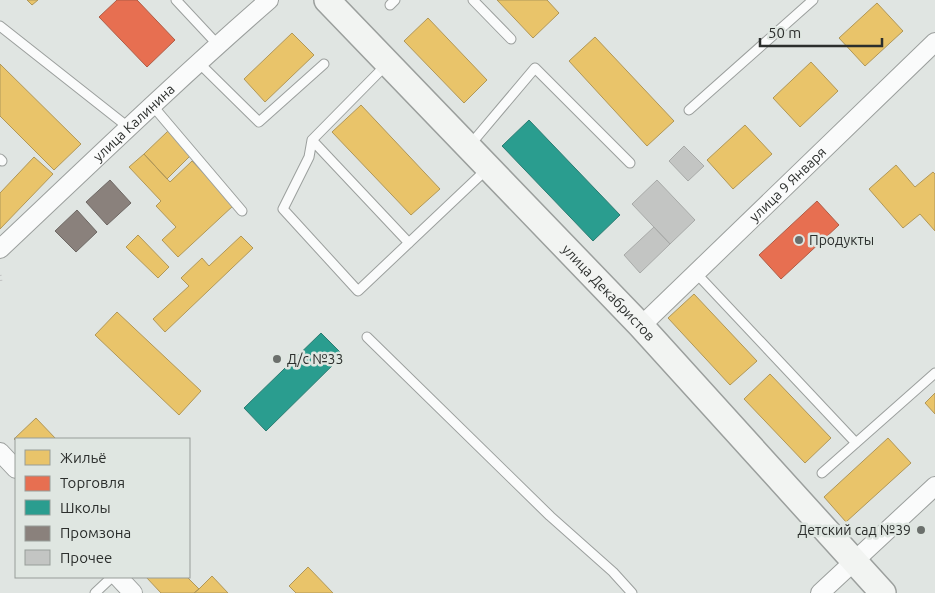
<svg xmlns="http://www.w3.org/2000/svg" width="935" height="593" viewBox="0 0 935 593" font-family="Ubuntu,sans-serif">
  <rect width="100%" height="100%" fill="#e0e5e2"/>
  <path fill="#e9c46a" stroke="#b09758" d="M27,0H38L32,5Z
    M497,0H547L559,13L533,38Z
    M877,3L903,31L865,66L839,38Z
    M428,18L487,80L464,103L404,41Z
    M292,33L314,55L265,102L244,79Z
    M595,37L674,121L647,146L569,61Z
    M811,62L838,91L800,127L773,98Z
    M0,64L81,144L54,170L0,116Z
    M361,105L440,189L411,215L332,132Z
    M745,125L772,154L733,189L707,160Z
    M168,131L191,155L167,179L144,154Z
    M144,154L170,182L192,161L234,205L178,257L162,240L176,227L156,206L161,201L129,167Z
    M34,157L53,174L0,229V193Z
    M896,165L915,187L933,172L935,174V231L920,214L903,228L869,189Z
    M138,235L169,267L158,278L126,247Z
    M241,236L253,248L165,332L153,319L189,286L181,278L202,258L209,266Z
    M694,294L757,361L730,385L668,318Z
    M117,312L201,391L179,415L95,335Z
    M770,374L831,438L805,463L744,399Z
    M935,393V414L925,403Z
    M36,418L56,439H16V441L14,439Z
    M888,438L911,463L846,522L824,497Z
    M308,567L333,593H296L289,586Z
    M212,576L228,593H194L199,589Z
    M146,577H187L199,589L194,593H161Z"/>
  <path fill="#e76f51" stroke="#af5c46" d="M117,0H137L175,40L147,67L99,17Z
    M817,201L839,225L781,279L759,255Z"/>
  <path fill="#2a9d8f" stroke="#2b7c72" d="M529,120L620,215L593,241L502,146Z
    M321,333L343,355L266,431L244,408Z"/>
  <path fill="#8a817c" stroke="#6e6864" d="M110,180L131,203L107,225L86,202Z
    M77,210L97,232L76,252L55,231Z"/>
  <path fill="#c3c5c3" stroke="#a8aaa8" d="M684,146L704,166L688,181L669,161Z
    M657,180L695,220L670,244L632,204Z
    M654,227L670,244L640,273L624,255Z"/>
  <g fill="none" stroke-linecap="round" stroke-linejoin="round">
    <defs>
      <path id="lane" d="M176,0L218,45
        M473,0L511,39
        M390,5L395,0
        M0,26L128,127
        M198,62L259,122L324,64
        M386,65L312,140L309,157L283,209L358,291L488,168
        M152,105L242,211
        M689,110L813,0
        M312,140L409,243
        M470,145L535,68L630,163
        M0,159L2,161
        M696,273L856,443
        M367,337L550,516L613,572L632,593
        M822,473L935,373
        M95,593L112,577"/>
      <g id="street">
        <path id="s1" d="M0,249C89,165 177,80 269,0"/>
        <path id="s2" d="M641,326L935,42"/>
        <path d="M0,452L16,469"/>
        <path d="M118,577L133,593"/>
        <path d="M820,593L935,486"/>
      </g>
      <g id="secondary">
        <path id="s3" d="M327,0L641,326L883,593"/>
      </g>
    </defs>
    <use href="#lane" stroke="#9b9f9d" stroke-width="11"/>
    <use href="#street" stroke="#9b9f9d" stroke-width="20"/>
    <use href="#secondary" stroke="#9b9f9d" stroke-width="28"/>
    <path stroke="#c2c3c3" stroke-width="3" stroke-dasharray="1 4" stroke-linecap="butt" d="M0,275L1,282L0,283"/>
    <use href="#lane" stroke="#fafbfb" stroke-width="9"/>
    <use href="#street" stroke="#fafbfb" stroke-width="18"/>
    <use href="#secondary" stroke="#f2f4f2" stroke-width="25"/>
  </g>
  <g fill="#6b6f6c" stroke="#dfe6e1" stroke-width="2">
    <circle cx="799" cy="240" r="5"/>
    <circle cx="277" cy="359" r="5"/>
    <circle cx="921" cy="530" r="5"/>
  </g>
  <g text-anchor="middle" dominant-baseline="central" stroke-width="5" stroke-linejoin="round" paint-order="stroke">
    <g font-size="14" fill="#2c2f2d" stroke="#dfe6e1">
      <text stroke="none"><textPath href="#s1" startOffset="184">улица Калинина</textPath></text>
      <text stroke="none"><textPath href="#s2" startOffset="204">улица 9 Января</textPath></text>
      <text stroke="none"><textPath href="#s3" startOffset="406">улица Декабристов</textPath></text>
    </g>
    <g font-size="14" fill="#2c2f2d" stroke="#dfe6e1" text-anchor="start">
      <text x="809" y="240">Продукты</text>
      <text x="287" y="359">Д/с №33</text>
      <text x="911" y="530" text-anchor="end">Детский сад №39</text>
    </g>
  </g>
  <rect x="15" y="438" width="175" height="140" fill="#dfe6e1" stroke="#979d99"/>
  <rect x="25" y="450" width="25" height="15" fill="#e9c46a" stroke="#979d99"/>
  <text x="60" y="463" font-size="15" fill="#2c2f2d">Жильё</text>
  <rect x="25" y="476" width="25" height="15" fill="#e76f51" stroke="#979d99"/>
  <text x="60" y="488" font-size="15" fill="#2c2f2d">Торговля</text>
  <rect x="25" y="500" width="25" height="15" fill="#2a9d8f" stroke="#979d99"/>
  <text x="60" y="513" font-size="15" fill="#2c2f2d">Школы</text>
  <rect x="25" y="526" width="25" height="15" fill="#8a817c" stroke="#979d99"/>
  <text x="60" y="538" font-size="15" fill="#2c2f2d">Промзона</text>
  <rect x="25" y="550" width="25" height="15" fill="#c3c5c3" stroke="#979d99"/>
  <text x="60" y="563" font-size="15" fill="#2c2f2d">Прочее</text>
  <path d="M760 38v8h122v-8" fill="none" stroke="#2c2f2d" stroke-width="2.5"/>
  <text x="768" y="38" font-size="15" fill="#2c2f2d" stroke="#dfe6e1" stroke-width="4" paint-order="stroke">50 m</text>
</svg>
